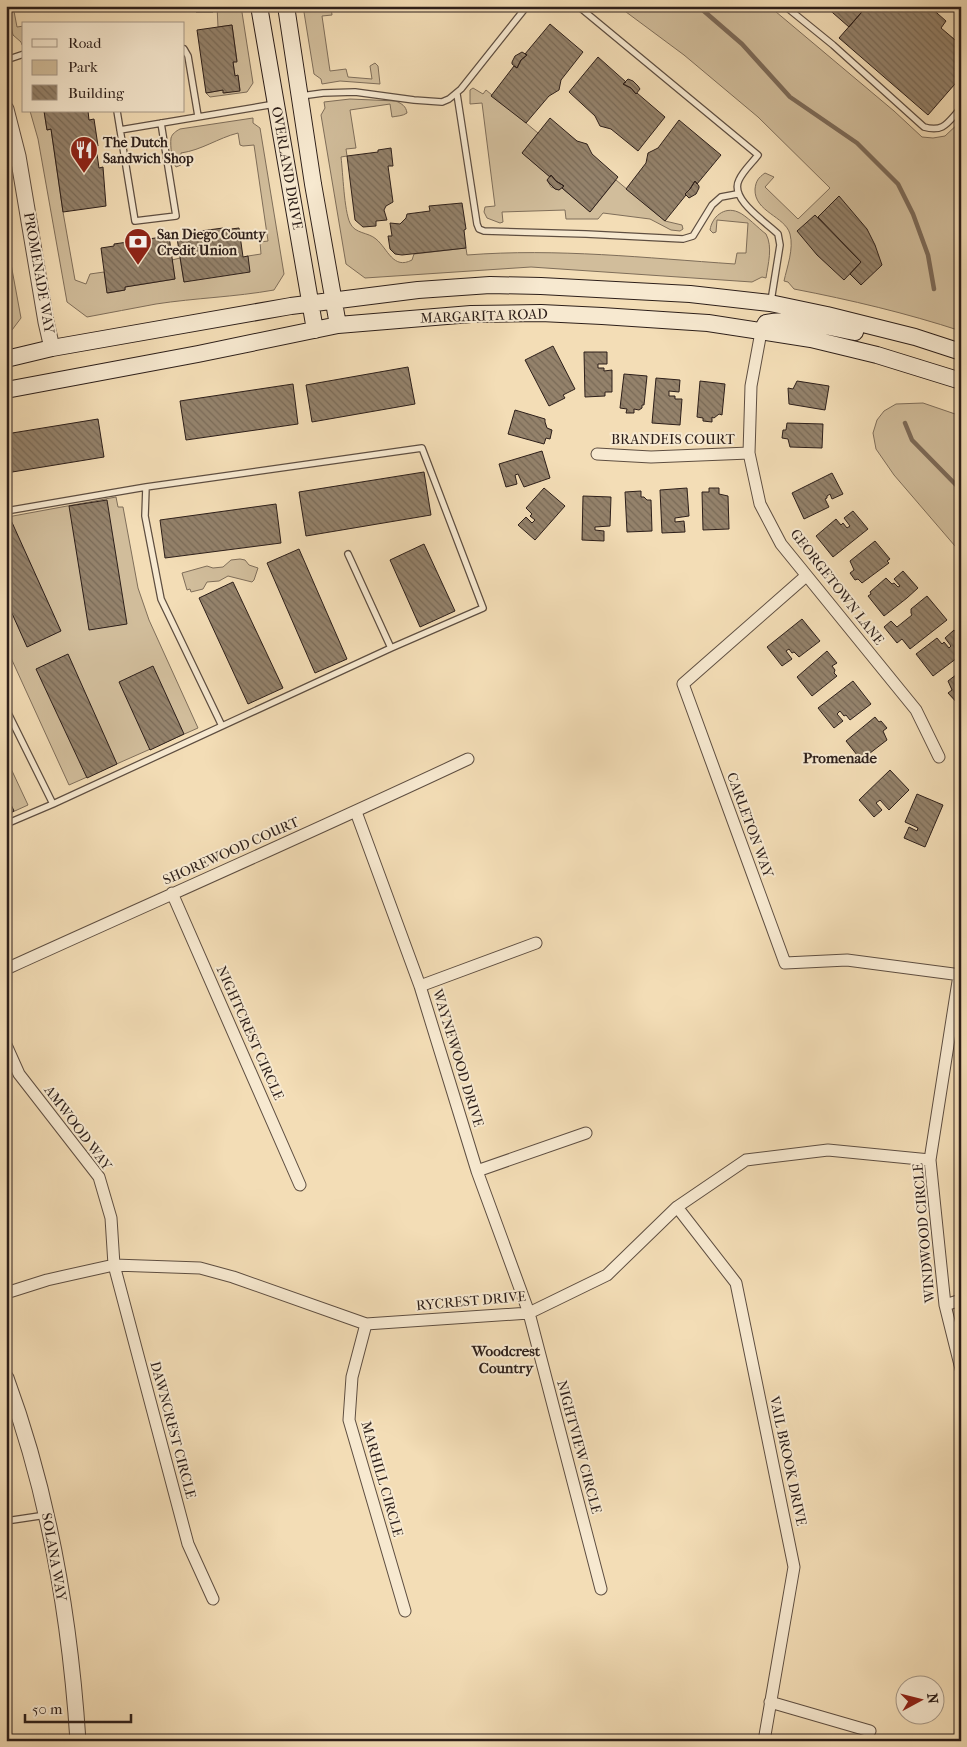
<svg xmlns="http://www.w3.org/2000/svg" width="967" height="1747" viewBox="0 0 967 1747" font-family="'IM FELL French Canon',serif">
  <defs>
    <pattern id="building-back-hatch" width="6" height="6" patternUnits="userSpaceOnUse" patternTransform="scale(1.25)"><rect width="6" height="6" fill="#94826b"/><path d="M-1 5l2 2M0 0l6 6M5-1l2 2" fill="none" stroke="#796a57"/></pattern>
  </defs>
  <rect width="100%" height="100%" fill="#f3ddb6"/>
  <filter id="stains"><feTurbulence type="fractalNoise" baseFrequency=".004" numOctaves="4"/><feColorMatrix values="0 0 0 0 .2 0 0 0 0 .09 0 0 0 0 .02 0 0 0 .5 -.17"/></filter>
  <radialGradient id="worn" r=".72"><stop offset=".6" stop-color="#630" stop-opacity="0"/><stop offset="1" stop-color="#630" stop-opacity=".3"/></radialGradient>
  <path fill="#d1bd9b" stroke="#7f6e5a" d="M6,6H13L17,27L24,26V45H22L21,42L13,35Z
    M217,6H241L253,83L247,92L210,97L206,93L223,90L224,93L240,90L238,76H235L233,62L237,61L232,25L218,27Z
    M303,6H331L332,15L322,16L330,71L346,69L348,77L372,79L370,66L375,63L378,66L380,84L340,81L322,84L321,79L314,74Z
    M618,6H769L894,111L922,137L933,138L945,136L961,121V331C906,313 851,300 794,289L788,282L784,281C787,267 794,249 790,234C785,216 754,212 755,189C756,181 758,178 765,173L774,177L765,187L798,219L830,188L758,117L684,55Z
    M473,88L483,94L486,90L538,133L522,153L550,177L547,180L551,187L559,190L562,188L590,212L616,180L665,221L682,225L683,229L680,231L671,230L650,219L603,213L598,219H566L565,210L502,212L503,222L500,223L487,218L484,212L485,207L495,206L482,103L470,104V90Z
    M350,99L396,101C402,104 406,106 407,113C403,116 397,116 392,117L390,104L350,110L356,148L346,149L347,156L341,157C343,173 344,210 350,223C355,234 368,232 376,239C388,249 393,270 412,260L414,254L466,248L467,255C557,248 646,258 735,264L737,253H746L748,223L717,220L716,232L713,233L710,230C712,217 724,206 738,212C746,215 759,229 766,234C773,247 768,264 766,278L762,277L752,282L531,267L365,278L346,264L321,115L325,108L324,102Z
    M30,111H44L47,130L51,129L63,212L75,280L86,284L90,274L104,272L108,293L125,290V287L175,279L172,260L180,258L184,282L248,256L261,254L260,242L268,241L254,145L243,146L240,145L238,133C218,138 202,150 181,153V165L176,167C172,162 170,146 171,138C172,134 176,131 180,129L253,118V123L260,128L284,274L274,290C235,297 195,298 156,304C133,308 110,313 87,317L67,302L38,139Z
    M6,237L21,318L6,338Z
    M923,403L961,416V553L894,475L876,449L873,433L877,420L884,411L896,404Z
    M116,497L118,507H123L138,588L149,620L198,728L69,785L6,647V519L13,516Z
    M240,559L245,560L249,565L258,568L254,580L252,582L228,576L219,581L207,582L203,589L191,592L190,589L187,590L182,573L207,566L213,568L223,567L231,560Z
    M6,758L28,805L6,815Z"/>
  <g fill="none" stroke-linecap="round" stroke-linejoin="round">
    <path stroke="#7c6a58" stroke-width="4.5" d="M698,6L742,44L790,97L857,143L898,184L913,214L928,255L934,289
      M905,423L912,440L961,490"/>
  </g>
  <path fill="url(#building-back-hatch)" stroke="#2d1f1a" d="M170,6H191V11L170,10Z
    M196,6H213V12H196Z
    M825,6H867L849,27Z
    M867,6H915L918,9L921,6H929L946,21L941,28L961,45V77L928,115L839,38Z
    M550,24L583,52L561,80L559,90L549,96L526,123L491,96L514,66L517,68L521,60L527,55L525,54Z
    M232,25L237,62H233L235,76L238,75L240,91L223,93V90L206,93L197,30Z
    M522,52L527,55L521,60L517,68L512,64V62L515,56Z
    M598,57L626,82L623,84L631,88L636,94L637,93L665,117L638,151L611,129L600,126L595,116L569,92Z
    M628,79L633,81L638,86L640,89L636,94L631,88L623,84Z
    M44,111H88L89,120L94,119L98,146H93L94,154H97L99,168L103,167L106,206L63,212L51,129L47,130Z
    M550,118L577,141L587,144L592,154L618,177L590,212L562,188L564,186L556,181L551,175L550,177L522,153Z
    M679,120L721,155L697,184L695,181L690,189L685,194L686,195L665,221L626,189L646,163L648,153L658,148Z
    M391,148L393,166H388L393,202L386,206L384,210L387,220L376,221V226L363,227L355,220L347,156L378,152V150Z
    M551,175L556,181L564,186L559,190L555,189L549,183L547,180Z
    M695,181L699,186V188L696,194L689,198L685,194L690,189Z
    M839,196L867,229L875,245L882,265L861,285L850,274L861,262L818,217Z
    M462,203L466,229L464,230L466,248L402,255L395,254L390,249L388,236H392L390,223L400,224L406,218L407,214L430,211L429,206Z
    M815,215L861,262L844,280L817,255L797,231Z
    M223,228V230L239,228L243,257L248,256L250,272L184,282L177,238L194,236L193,232Z
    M169,236L175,279L125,287V290L107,293L101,248L114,246V244Z
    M553,346L575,389L563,395L565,398L549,406L525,360Z
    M584,352H607V364H598V368H604V371L612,370V392H605V396L585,397Z
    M408,367L415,404L312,422L306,385Z
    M624,374L647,376L644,405H642V408L639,410L634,409V413H626L627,409L620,408Z
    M656,378L680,380L679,392L669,391V396H675V399H682L680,425L652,423Z
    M700,381L725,384L722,415L719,414L714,418L712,417V422L703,421V418L697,417Z
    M797,381L829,386L825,410L789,404L788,388L793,389Z
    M293,384L298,424L186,440L180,401Z
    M515,410L545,419V422L547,428L552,430L550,439L546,438L544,444L508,434Z
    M98,419L104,457L6,473V434Z
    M787,423L823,424L822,448L790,447L788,439L782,438L783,430H786Z
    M542,451L550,478L524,487L518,474L515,475L517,484L506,487L499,464Z
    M424,472L431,515L306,536L299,492Z
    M832,473L843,494L832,499L830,494L827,496V498L825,499L829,507L804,519L792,493Z
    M544,488L565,506L535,540L518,525L526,517L532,523L535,520L530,516L532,514L526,508Z
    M687,488L689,516L675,518V522L684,521L685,532L662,533L660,490Z
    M709,488H719V494L728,496L729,529L703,530L702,492H709Z
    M641,491V497H644L647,500H651L652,531L627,532L625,492Z
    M583,496L611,497L610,526L595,527V530L604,531V541L582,540Z
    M107,500L127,624L89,630L69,506Z
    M276,504L281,543L165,558L160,520Z
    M853,511L868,529L833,557L816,536L836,519L841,525L843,523L847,528L850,526L844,518Z
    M10,518L61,631L27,647L6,600V520Z
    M875,541L890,559L887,561L889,563L862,583L858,579L855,580L850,573L854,570L850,561Z
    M424,544L455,611L420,627L390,560Z
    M299,549L347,659L315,673L267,563Z
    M903,571L918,588L907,598L884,616L868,596L871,594L870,592L886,578L892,584L894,583L898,587L900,586L894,579Z
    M233,582L283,688L248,704L199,598Z
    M927,596L947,620L910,649L902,639L897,643L884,627L891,621L897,627L912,615L911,613V609Z
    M802,619L820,641L799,657L794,652L792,653L789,649L786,651L792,659L782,666L767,647Z
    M954,630L961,638V655L933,676L916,654L937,638L942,644L944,642L949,648L951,646L945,638Z
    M827,651L837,663L832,666L835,670L834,673L837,676L812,696L797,677Z
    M68,654L117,764L87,778L36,669Z
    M153,666L184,734L150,750L119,682Z
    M961,671V703L959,705L948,693L952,690L948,681Z
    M853,681L871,704L850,720L846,715L844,716L840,711L837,714L843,721L834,728L818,708Z
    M875,717L879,722L881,721L887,728L883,731L887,740L861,760L846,741Z
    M890,770L909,790L889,810L880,800L876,803L882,810L874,817L859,800Z
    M6,794L14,811L6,815Z
    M917,794L943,805L925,847L904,838L909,827L917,831L918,828L905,822Z"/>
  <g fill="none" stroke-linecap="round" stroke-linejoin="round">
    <defs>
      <path id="service" d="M578,6L758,155C752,163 743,171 739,180C729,199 766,222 778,234L780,245L771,301
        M785,6L833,45L924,127C944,133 948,122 961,108
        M957,6L961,10
        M184,49L188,56L198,116
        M6,60L24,54
        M457,94L477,224L479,229L484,231L586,234L683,239L693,236L712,205L721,197L737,194
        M301,96L323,93L355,92L414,100L442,102L449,99L461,89L527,6
        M117,111L135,221L176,216L161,123
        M120,130L275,104
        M146,487L145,516L161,599L222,726
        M6,511L146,487L422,448L483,608L391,648L53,804
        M348,554L391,648
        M6,709L53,804L6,824
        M6,1521L46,1515"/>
      <path id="minor" d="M761,332L751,386L749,453L760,504L781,544L916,710L939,757
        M597,454L651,457L749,453
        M806,576L683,684L785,963L847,960L961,975
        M356,812L420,986L477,1171L529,1313L601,1589
        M172,893L300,1185
        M6,969C160,899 315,831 468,759
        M959,975L930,1160L945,1305L961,1369
        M420,986L536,943
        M6,1045L19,1074L99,1177L111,1218L114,1265L188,1544L213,1599
        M477,1171L586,1133
        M677,1207L736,1283L794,1567L764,1741
        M6,1293L47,1280L114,1265L200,1268L233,1277L366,1324L529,1313L607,1275L677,1207L746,1160L828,1150L930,1160
        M945,1305L961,1300
        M366,1324L352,1377L349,1420L405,1611
        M770,1702L870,1731"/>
      <path id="tertiary" d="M6,109L18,156L46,322L52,348
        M6,1378C49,1494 70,1618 78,1741"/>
      <path id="secondary" d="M259,6L315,330
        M286,6L313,184L338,325
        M761,332L766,323C790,317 830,327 855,332
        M6,359L52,348L291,306L418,290L490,285L541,286L690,294L770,303L827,315L915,337L961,352
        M6,390L198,354L338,325L471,314L541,313L602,316L708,323L811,339L877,355L961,381"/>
    </defs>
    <use href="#service" stroke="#5e4e41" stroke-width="8"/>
    <use href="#minor" stroke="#5e4e41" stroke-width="13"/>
    <use href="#tertiary" stroke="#5e4e41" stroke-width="17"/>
    <use href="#secondary" stroke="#2d1f1a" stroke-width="18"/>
    <use href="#service" stroke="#f7e9d0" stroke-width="5.5"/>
    <use href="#minor" stroke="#f7e9d0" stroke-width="11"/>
    <use href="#tertiary" stroke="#f7e9d0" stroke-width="15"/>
    <use href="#secondary" stroke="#f7e9d0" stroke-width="16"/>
  </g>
  <defs>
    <symbol id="restaurant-pin" viewBox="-11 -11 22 30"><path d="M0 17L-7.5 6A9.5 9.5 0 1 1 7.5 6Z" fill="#8f2418" stroke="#f7e9d0"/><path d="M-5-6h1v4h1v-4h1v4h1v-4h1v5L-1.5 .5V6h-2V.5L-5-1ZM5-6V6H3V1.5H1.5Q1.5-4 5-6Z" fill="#fff"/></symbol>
    <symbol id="bank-pin" viewBox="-11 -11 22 30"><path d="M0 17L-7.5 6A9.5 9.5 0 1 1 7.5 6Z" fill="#8f2418" stroke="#f7e9d0"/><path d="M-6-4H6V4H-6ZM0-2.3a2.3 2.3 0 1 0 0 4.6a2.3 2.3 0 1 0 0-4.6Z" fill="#fff"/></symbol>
  </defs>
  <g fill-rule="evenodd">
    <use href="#restaurant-pin" x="68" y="134" width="32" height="43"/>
    <use href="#bank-pin" x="122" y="226" width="32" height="43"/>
  </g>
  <g text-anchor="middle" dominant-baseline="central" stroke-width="4" stroke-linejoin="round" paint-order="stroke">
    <g font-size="14" font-weight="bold" fill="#2d1f1a" stroke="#f7e9d0" text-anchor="start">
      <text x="103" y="142">The Dutch<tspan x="103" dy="16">Sandwich Shop</tspan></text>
      <text x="157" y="234">San Diego County<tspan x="157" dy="16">Credit Union</tspan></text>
    </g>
    <g font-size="14" fill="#2d1f1a" stroke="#f7e9d0">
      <text transform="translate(287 168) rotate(80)">OVERLAND DRIVE</text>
      <text transform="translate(39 273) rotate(80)">PROMENADE WAY</text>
      <text transform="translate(484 316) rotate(-2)">MARGARITA ROAD</text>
      <text x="673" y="439">BRANDEIS COURT</text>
      <text transform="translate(837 587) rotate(52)">GEORGETOWN LANE</text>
      <text transform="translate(750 825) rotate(70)">CARLETON WAY</text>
      <text transform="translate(231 851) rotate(-24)">SHOREWOOD COURT</text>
      <text transform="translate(250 1033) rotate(66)">NIGHTCREST CIRCLE</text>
      <text transform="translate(458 1058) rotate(73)">WAYNEWOOD DRIVE</text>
      <text transform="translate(78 1128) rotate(53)">AMWOOD WAY</text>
      <text transform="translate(924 1233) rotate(-95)">WINDWOOD CIRCLE</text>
      <text transform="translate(471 1301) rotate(-5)">RYCREST DRIVE</text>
      <text transform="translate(173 1430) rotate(75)">DAWNCREST CIRCLE</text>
      <text transform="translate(579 1447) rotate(75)">NIGHTVIEW CIRCLE</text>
      <text transform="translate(788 1461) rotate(78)">VAIL BROOK DRIVE</text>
      <text transform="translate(382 1479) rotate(74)">MARHILL CIRCLE</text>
      <text transform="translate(54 1557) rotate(80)">SOLANA WAY</text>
    </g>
    <g font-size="15" font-weight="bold" fill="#2d1f1a" stroke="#f7e9d0">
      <text x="840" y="758">Promenade</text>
      <text x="506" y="1351">Woodcrest<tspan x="506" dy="17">Country</tspan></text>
    </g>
  </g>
  <rect width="967" height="1747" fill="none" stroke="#f3ddb6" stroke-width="25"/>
  <rect x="8" y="8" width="952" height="1732" fill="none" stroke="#2d1f1a" stroke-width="2.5"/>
  <rect x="12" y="12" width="942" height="1722" fill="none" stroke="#2d1f1a"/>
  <rect x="22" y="22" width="162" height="90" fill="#f7e9d0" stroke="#a69887"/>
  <rect x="32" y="39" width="25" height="8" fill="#f7e9d0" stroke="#a69887"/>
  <text x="68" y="48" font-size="15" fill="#2d1f1a">Road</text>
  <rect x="32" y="60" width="25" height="15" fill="#d1bd9b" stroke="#a69887"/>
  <text x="68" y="72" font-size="15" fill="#2d1f1a">Park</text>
  <rect x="32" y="85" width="25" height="15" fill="url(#building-back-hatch)" stroke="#a69887"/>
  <text x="68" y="98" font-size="15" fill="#2d1f1a">Building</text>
  <g transform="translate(920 1700) rotate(83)"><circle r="24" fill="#f7e9d0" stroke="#a69887"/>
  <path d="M0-4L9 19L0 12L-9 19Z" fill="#8f2418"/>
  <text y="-8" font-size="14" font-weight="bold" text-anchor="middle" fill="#2d1f1a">N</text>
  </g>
  <path d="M25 1714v8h106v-8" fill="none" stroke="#2d1f1a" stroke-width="2.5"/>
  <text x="32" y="1714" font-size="15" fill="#2d1f1a" stroke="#f7e9d0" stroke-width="4" paint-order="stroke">50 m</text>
  <rect width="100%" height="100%" filter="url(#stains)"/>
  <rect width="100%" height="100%" fill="url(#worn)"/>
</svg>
